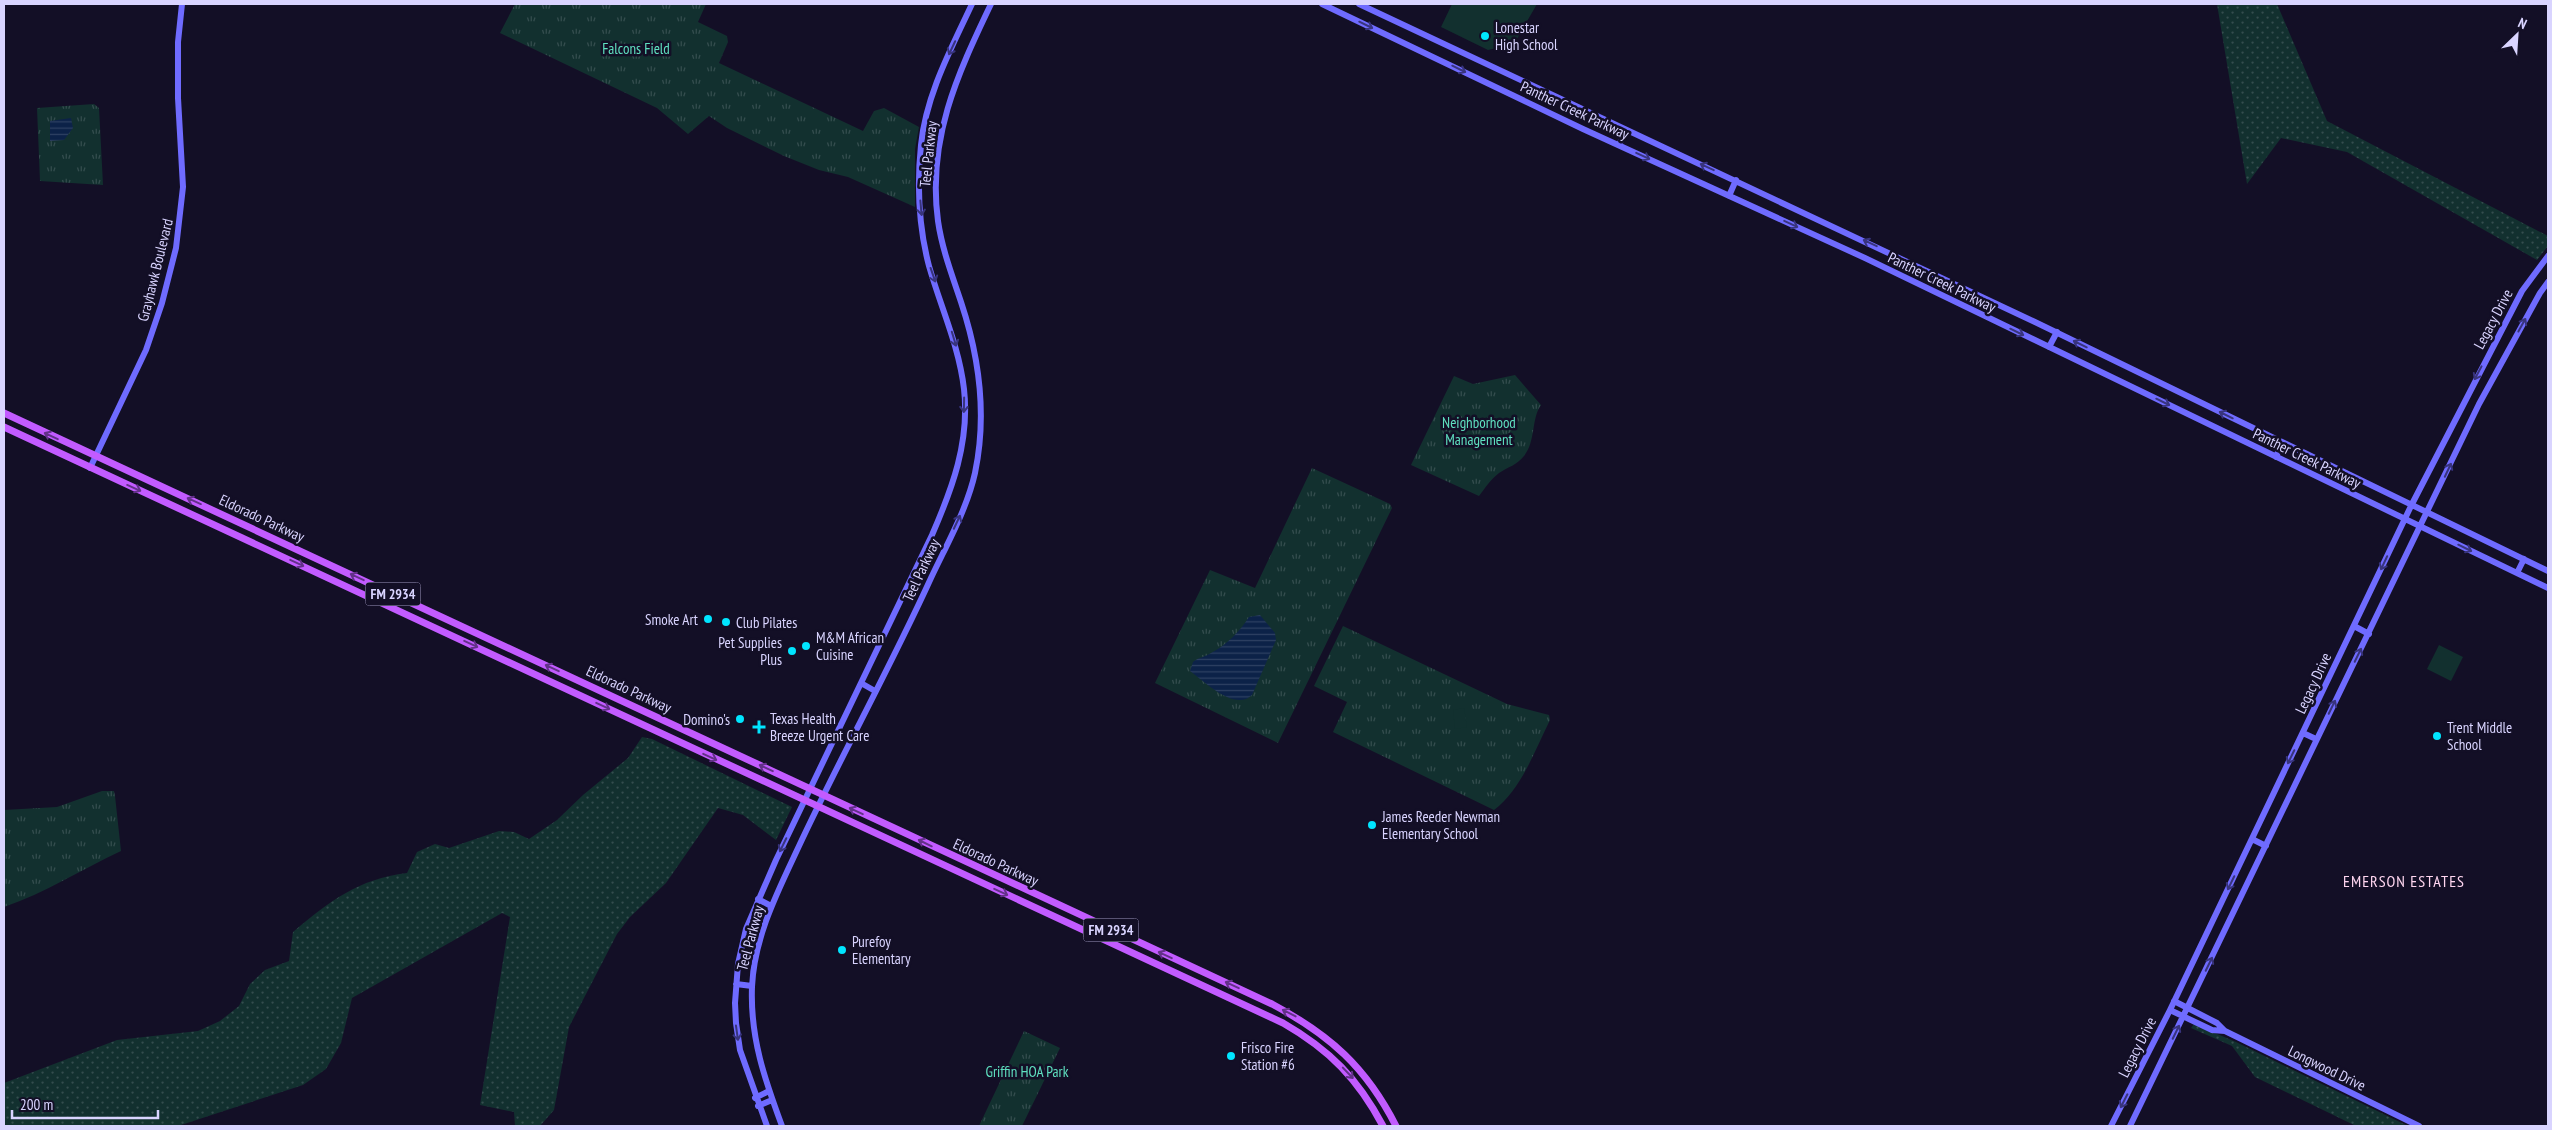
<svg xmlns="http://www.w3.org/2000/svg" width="2552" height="1130" viewBox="0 0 2552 1130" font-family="'PT Sans Narrow',sans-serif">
  <defs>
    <pattern id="grass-dots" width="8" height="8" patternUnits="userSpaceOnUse" patternTransform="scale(1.25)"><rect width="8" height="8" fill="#12302f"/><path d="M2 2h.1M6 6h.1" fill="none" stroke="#344d4e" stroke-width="1.8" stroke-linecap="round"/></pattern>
    <pattern id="park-tufts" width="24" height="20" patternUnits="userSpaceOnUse" patternTransform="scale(1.25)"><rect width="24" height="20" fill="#12302f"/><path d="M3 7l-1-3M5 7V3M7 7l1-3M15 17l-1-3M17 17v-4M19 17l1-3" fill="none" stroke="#344d4e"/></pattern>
    <pattern id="water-rules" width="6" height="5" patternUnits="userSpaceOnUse" patternTransform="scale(1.25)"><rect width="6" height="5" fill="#0c2248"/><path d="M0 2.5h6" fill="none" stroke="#2f4163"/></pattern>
  </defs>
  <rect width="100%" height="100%" fill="#130f26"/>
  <path fill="url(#grass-dots)" d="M2217,4H2277L2327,121L2548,236V246L2537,260L2347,152L2281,138L2247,184Z
    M642,737L652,739L792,807L776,840L743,815L718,808L666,883L630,917L617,934L569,1027L554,1110L540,1126H515L514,1112L480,1105L510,917L502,913L352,998L341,1043L326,1069L303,1085L178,1126H4V1083L117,1040L198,1031L220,1021L239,1006L250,984L265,970L289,961L293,932C330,901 358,879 407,873L417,852L435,844L449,848L499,831L514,832L529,839L557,820L583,795L628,758Z
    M2194,1024L2236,1042L2408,1126H2356L2255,1077L2232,1046L2191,1028Z"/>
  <path fill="url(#park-tufts)" d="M515,4H706L698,22L727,36L728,42L719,63L863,131L874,111L884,108L919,127L915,149V207L848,177L819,170L784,156L727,128L709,116L688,134L657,108L500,33Z
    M94,104L99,108L103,185L40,181L37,108Z
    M1515,375L1541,405C1531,419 1536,441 1524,456C1517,465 1508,467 1499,473C1491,479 1485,488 1479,496L1411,465L1454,376L1473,384Z
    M1312,468L1390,504L1392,508L1278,743L1155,683L1210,570L1255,588Z
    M1343,626L1507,704L1549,715L1550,720C1534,752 1522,788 1494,810L1333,732L1347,702L1314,686Z
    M102,791H114L115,796L121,851C82,869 45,893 4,907V810L57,807Z
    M1024,1031L1060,1048L1022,1126H979Z"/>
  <path fill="#12302f" d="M1452,4H1537L1514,44L1488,50L1441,27Z
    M2439,645L2463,657L2451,681L2427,669Z
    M1464,708L1467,727L1455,729L1453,710Z"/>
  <path fill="url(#water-rules)" d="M71,118L73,128L64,140L50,141V121Z
    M1260,615L1275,633L1276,640L1252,695C1235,712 1205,682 1190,671L1193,662C1199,657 1205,657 1211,653C1228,644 1239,632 1249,617Z"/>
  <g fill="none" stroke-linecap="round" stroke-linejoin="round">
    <path stroke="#6f6bff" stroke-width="6" d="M1322,4L1583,129L1865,258L2548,588
      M1359,4L2035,322L2548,571
      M1619,145L1626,130
      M1729,196L1736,180
      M2049,347L2057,332
      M2276,457L2282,442
      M90,468L146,350L162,303L176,248L183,187L178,98V42L182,4
      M2517,573L2524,559
      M2354,626L2369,634
      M861,683L875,691
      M2303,733L2316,739
      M2252,839L2266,846
      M758,899L771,906
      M736,984L752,986
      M2174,1001L2217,1023L2225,1031L2419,1126
      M2170,1010L2212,1030L2225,1031
      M755,1098L769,1091
      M758,1106L772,1100
      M767,1126L740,1050L736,1023L735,1003L738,964L746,929L776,860L932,535C952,489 970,442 964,389C959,346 941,308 929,266C919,228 917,184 921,145C926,95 951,49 972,4
      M782,1126C765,1080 750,1038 752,987C754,937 778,891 799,846C841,756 890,668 931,578C947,544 967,509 975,473C987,416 979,356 961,302C952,275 942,249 938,221C927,140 957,75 991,4
      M2111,1126L2170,1010L2411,506L2522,291L2548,256
      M2130,1126L2479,404L2540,293L2548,282"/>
    <path stroke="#c25bff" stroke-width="7" d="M4,413L1272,1004C1330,1035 1366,1067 1396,1126
      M4,427L1283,1023C1330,1050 1358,1079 1383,1126"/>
  </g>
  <defs><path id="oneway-shaft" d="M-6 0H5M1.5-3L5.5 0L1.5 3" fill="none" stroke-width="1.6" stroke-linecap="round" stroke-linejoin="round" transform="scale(1.25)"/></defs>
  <g stroke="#38347d">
    <use href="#oneway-shaft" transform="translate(1366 25) rotate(26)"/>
    <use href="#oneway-shaft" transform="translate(952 48) rotate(115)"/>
    <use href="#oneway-shaft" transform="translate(1459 69) rotate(26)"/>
    <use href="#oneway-shaft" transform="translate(1643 156) rotate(25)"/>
    <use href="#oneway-shaft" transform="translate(1707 167) rotate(-155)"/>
    <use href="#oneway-shaft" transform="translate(921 208) rotate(85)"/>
    <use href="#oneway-shaft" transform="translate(1791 224) rotate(25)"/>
    <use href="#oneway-shaft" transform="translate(1870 243) rotate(-155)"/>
    <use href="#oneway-shaft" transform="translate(933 275) rotate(71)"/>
    <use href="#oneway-shaft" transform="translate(2522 325) rotate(-61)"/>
    <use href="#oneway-shaft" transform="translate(2017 332) rotate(26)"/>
    <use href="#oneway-shaft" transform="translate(954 339) rotate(73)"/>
    <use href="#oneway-shaft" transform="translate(2080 344) rotate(-154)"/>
    <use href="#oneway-shaft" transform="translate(2478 373) rotate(118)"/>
    <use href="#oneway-shaft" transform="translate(2163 402) rotate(26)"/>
    <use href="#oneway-shaft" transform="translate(964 405) rotate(91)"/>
    <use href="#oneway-shaft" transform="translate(2226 415) rotate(-154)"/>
    <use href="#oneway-shaft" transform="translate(2448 470) rotate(-65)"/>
    <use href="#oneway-shaft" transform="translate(957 522) rotate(-65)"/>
    <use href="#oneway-shaft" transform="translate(2465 548) rotate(26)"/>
    <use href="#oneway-shaft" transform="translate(2384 563) rotate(115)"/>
    <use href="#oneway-shaft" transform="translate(2358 655) rotate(-64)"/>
    <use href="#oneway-shaft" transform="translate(2332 707) rotate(-64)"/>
    <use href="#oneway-shaft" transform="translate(2291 757) rotate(116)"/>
    <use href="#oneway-shaft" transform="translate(783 845) rotate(116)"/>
    <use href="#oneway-shaft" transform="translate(2231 883) rotate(116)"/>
    <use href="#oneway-shaft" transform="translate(2209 964) rotate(-64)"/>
    <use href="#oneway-shaft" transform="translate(2176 1032) rotate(-64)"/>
    <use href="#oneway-shaft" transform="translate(737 1033) rotate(82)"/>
    <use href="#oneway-shaft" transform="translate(2124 1101) rotate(117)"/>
  </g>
  <g stroke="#623188">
    <use href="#oneway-shaft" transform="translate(51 436) rotate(-155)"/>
    <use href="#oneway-shaft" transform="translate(134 488) rotate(24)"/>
    <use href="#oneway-shaft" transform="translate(194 501) rotate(-156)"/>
    <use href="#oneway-shaft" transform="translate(297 563) rotate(25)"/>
    <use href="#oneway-shaft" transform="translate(357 577) rotate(-155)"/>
    <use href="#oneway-shaft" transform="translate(471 644) rotate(25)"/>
    <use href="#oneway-shaft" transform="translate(552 668) rotate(-155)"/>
    <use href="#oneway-shaft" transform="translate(603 706) rotate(25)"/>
    <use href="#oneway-shaft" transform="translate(710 757) rotate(25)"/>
    <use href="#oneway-shaft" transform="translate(766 768) rotate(-155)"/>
    <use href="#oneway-shaft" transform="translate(856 811) rotate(-155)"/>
    <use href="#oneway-shaft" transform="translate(925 843) rotate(-154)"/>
    <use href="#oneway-shaft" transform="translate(1001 892) rotate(25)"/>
    <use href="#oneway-shaft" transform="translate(1165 955) rotate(-155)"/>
    <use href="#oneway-shaft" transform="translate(1232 985) rotate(-155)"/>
    <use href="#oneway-shaft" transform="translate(1289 1013) rotate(-153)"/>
    <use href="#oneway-shaft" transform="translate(1348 1073) rotate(46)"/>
  </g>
  <g fill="#00e5ff" stroke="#130f26" stroke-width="2">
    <circle cx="1485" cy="36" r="5"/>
    <circle cx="708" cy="619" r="5"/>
    <circle cx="726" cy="622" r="5"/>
    <circle cx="806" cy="646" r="5"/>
    <circle cx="792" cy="651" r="5"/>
    <circle cx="740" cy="719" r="5"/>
    <path d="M756.5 719.5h5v5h5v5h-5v5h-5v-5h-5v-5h5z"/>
    <circle cx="2437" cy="736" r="5"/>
    <circle cx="1372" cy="825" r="5"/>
    <circle cx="842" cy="950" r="5"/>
    <circle cx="1231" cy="1056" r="5"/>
  </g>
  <g text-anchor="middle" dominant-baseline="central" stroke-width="5" stroke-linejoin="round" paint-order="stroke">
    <g fill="#130f26" stroke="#9e99be" stroke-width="1">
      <rect x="365.5" y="582.5" width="55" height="23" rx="4"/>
      <rect x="1083.5" y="918.5" width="55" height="23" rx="4"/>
    </g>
    <g font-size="14" font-weight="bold" fill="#d9d4ff">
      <text x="393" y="594">FM 2934</text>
      <text x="1111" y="930">FM 2934</text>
    </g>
    <g font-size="15" fill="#d9d4ff" stroke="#130f26" text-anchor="start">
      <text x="1495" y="27">Lonestar<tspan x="1495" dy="17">High School</tspan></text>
      <text x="698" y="619" text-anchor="end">Smoke Art</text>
      <text x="736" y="622">Club Pilates</text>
      <text x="816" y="637">M&amp;M African<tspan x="816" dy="17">Cuisine</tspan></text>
      <text x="782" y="642" text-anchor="end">Pet Supplies<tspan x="782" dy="17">Plus</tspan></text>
      <text x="770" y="718">Texas Health<tspan x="770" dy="17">Breeze Urgent Care</tspan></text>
      <text x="730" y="719" text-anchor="end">Domino's</text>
      <text x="2447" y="727">Trent Middle<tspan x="2447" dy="17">School</tspan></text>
      <text x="1382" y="816">James Reeder Newman<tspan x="1382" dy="17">Elementary School</tspan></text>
      <text x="852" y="941">Purefoy<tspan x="852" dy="17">Elementary</tspan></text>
      <text x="1241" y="1047">Frisco Fire<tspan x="1241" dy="17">Station #6</tspan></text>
    </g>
    <g font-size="15" fill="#5fe0c0" stroke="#130f26">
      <text x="636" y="48">Falcons Field</text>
      <text x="1479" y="422">Neighborhood<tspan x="1479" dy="17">Management</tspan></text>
      <text x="1027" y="1071">Griffin HOA Park</text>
    </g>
    <g font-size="15" fill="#d9d4ff" stroke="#130f26">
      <text transform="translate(1575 110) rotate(25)">Panther Creek Parkway</text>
      <text transform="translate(928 154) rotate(-84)">Teel Parkway</text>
      <text transform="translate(155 270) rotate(-76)">Grayhawk Boulevard</text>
      <text transform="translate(1942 282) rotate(26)">Panther Creek Parkway</text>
      <text transform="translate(2493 319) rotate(-62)">Legacy Drive</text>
      <text transform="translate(2307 458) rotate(26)">Panther Creek Parkway</text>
      <text transform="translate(262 518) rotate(25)">Eldorado Parkway</text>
      <text transform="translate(921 570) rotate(-65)">Teel Parkway</text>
      <text transform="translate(2313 683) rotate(-65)">Legacy Drive</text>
      <text transform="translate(629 689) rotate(25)">Eldorado Parkway</text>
      <text transform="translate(996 862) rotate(25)">Eldorado Parkway</text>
      <text transform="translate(750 938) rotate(-75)">Teel Parkway</text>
      <text transform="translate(2137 1047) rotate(-63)">Legacy Drive</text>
      <text transform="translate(2327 1068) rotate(26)">Longwood Drive</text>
    </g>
    <g font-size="16" letter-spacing="1" fill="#ffd6f0" stroke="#130f26">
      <text x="2404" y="881">EMERSON ESTATES</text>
    </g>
  </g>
  <rect width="2552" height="1130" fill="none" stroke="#d9d4ff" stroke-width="10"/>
  <g transform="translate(2517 35) rotate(25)" stroke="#130f26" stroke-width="4" paint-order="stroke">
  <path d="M0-4L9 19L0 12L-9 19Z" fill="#d9d4ff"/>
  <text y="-8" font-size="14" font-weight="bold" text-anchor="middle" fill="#d9d4ff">N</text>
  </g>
  <path d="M12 1110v8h146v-8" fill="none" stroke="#d9d4ff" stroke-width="2.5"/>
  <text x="20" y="1110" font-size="15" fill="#d9d4ff" stroke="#130f26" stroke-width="4" paint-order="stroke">200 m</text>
</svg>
